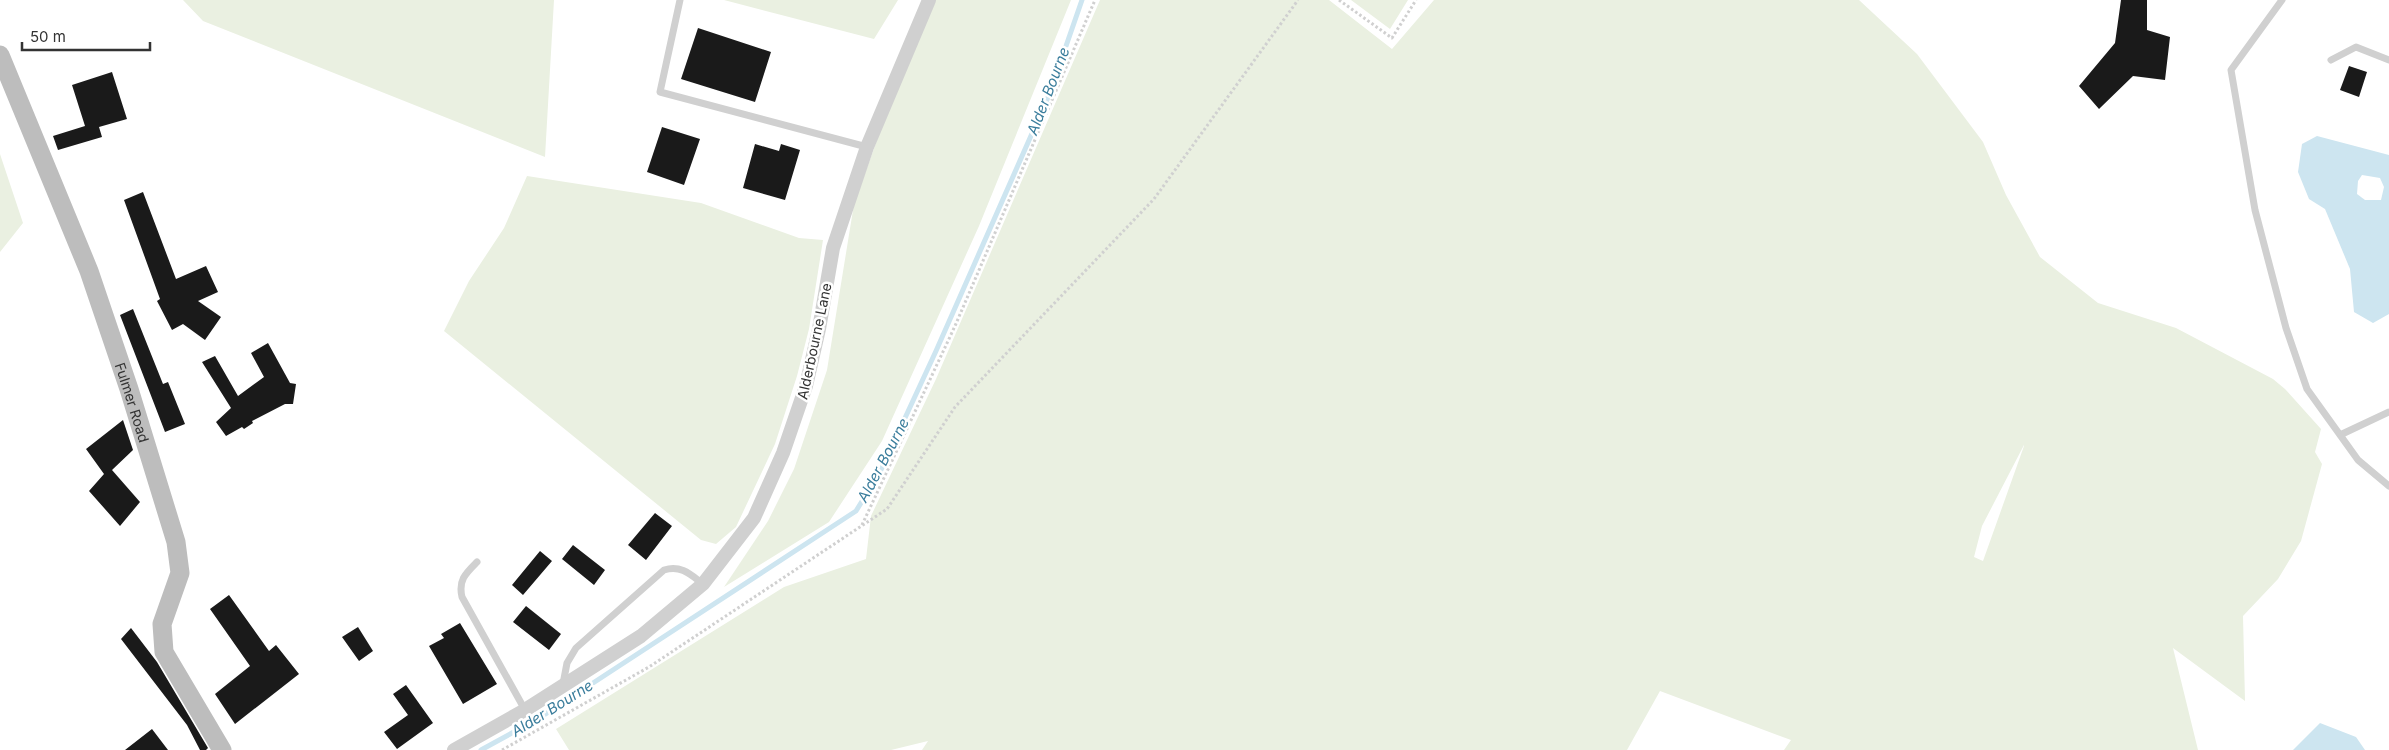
<svg xmlns="http://www.w3.org/2000/svg" width="2389" height="750" viewBox="0 0 2389 750" font-family="Inter,sans-serif">
  <rect width="100%" height="100%" fill="#fff"/>
  <path fill="#eaf0e1" fill-rule="evenodd" d="M183,0H554L545,157L203,21Z
    M724,0H898L874,39Z
    M932,0H1071L979,226L882,441L829,522L724,587L768,521L794,469L827,370L854,204L908,54Z
    M1100,0H1329L1392,49L1434,0H1859L1917,54L1983,142L2006,195L2040,257L2098,303L2176,328L2273,379L2285,389L2321,429L2315,452L2322,464L2301,541L2278,579L2243,616L2245,701L2173,648L2198,750H1784L1791,740L1660,691L1627,750H922L928,741L891,750H569L556,729L784,587L866,559L871,516L936,379ZM2024,445V446L1983,561L1974,557L1982,526Z
    M1351,0H1408L1390,29Z
    M0,154L23,223L0,252Z
    M527,176L701,203L799,238L823,240L809,329L797,376L775,444L736,527L716,544L701,540L444,331L469,281L504,228Z"/>
  <path fill="#cde5f0" fill-rule="evenodd" d="M2317,136L2389,155V314L2373,323L2354,312L2350,269L2325,209L2309,199L2298,172L2302,144ZM2362,175L2380,178L2384,187L2381,200H2365L2357,194L2358,181Z
    M2320,723L2356,737L2365,750H2293Z"/>
  <g fill="none" stroke-linecap="round" stroke-linejoin="round">
    <path stroke="#cde5f0" stroke-width="5" d="M481,750L541,717L856,511L880,472L936,351L1049,95L1082,0"/>
  </g>
  <path fill="#1a1a1a" d="M2121,0H2147V30L2170,37L2165,80L2133,76L2099,109L2079,86L2115,43Z
    M698,28L771,52L755,102L681,79Z
    M2349,66L2367,72L2359,97L2340,90Z
    M112,72L127,119L99,127L102,137L58,150L53,136L85,126L72,85Z
    M662,127L700,139L684,185L647,172Z
    M755,144L779,151L781,144L800,150L785,200L743,188Z
    M143,192L176,279L206,266L218,292L198,301L221,317L205,340L183,324L172,330L157,301L160,299L124,200Z
    M133,309L163,384L168,382L185,424L165,432L120,315Z
    M268,343L290,383L296,384L293,404H285L252,421L253,423L244,429L242,427L226,436L216,422L231,408L202,362L215,356L238,396L264,377L251,353Z
    M123,420L133,450L112,470L140,502L120,526L89,491L104,474L86,449Z
    M655,513L672,526L646,560L628,545Z
    M573,545L605,570L594,585L562,559Z
    M540,551L552,561L523,595L512,585Z
    M229,595L269,651L276,645L299,674L235,724L215,694L250,666L210,609Z
    M526,606L561,634L549,650L513,622Z
    M460,623L497,684L463,704L429,646L444,638L441,634Z
    M358,627L373,651L359,661L342,637Z
    M131,628L157,662L208,748L206,750H200L187,725L121,639Z
    M406,685L433,723L397,749L384,732L408,715L393,694Z
    M152,729L168,750H125Z"/>
  <g fill="none" stroke-linecap="round" stroke-linejoin="round">
    <path stroke="#d0d0d0" stroke-width="3" stroke-dasharray="2.5 2.5" stroke-linecap="butt" d="M1339,0L1392,38L1416,0
      M862,525L955,326L1095,0
      M502,750L649,667L887,509L955,407L1154,199L1298,0"/>
    <path stroke="#d0d0d0" stroke-width="7" d="M680,0L660,92L867,147
      M2282,0L2231,70L2255,210L2286,328L2307,389L2358,460L2389,486
      M2331,60L2356,47L2389,60
      M2340,435L2389,412
      M477,562C466,573 458,580 462,597L525,710
      M563,684L567,663L576,648L664,570C681,565 690,574 703,584"/>
    <path stroke="#d0d0d0" stroke-width="14" d="M454,750L525,710L641,636L703,584L754,518L783,453L806,386L819,329L833,248L867,147L929,0"/>
    <path stroke="#bdbdbd" stroke-width="19" id="s1" d="M0,55L89,271L129,389L176,542L180,573L162,624L164,652L222,750"/>
  </g>
  <g text-anchor="middle" dominant-baseline="central" stroke-width="5" stroke-linejoin="round" paint-order="stroke">
    <g font-size="14" fill="#333" stroke="#fff">
      <text transform="translate(814 341) rotate(-78)">Alderbourne Lane</text>
      <text stroke="none"><textPath href="#s1" startOffset="372">Fulmer Road</textPath></text>
    </g>
    <g font-size="15" font-style="italic" fill="#3a7d9c" stroke="#fff">
      <text transform="translate(1048 91) rotate(-69)">Alder Bourne</text>
      <text transform="translate(883 460) rotate(-62)">Alder Bourne</text>
      <text transform="translate(552 708) rotate(-32)">Alder Bourne</text>
    </g>
  </g>
  <path d="M22 42v8h128v-8" fill="none" stroke="#333333" stroke-width="2.5"/>
  <text x="30" y="42" font-size="15" fill="#333333" stroke="#ffffff" stroke-width="4" paint-order="stroke">50 m</text>
</svg>
